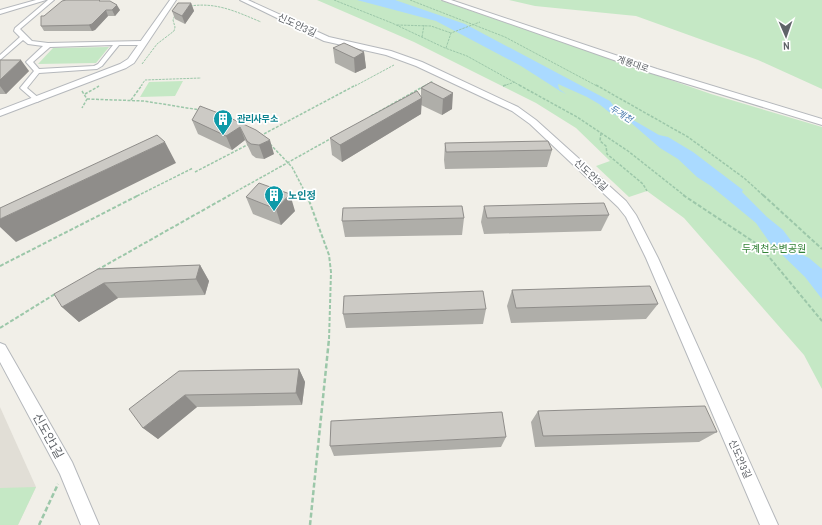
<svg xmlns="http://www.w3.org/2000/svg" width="822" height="525" viewBox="0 0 822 525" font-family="'Archivo Narrow','Noto Sans KR',sans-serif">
  <rect width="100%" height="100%" fill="#f1efe8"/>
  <path fill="#e1ded6" d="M0,407L36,487L18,525H0Z"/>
  <path fill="#c5e8c5" d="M317,0H440L711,94L822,127V389L804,355L684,218L647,191L629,197L596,166L610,161L576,128L536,103L414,42Z
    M509,0H822V89L758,60L636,16L535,6Z
    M109,47L96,63L38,64L53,48Z
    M183,81L175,96L140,97L149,82Z
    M36,487L18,525H0V488Z"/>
  <path fill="#aadaff" d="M357,0H395L465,24L610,101L615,108L628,117L659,135L668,137L693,152L743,190L742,192L767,217L783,230L801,254L809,258L822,269V299L805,277L770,243L756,223L711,186L697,177L678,159L660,148L629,121L609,112L599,104L587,97L558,84L559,89L566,94L560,91L521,66L436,21Z"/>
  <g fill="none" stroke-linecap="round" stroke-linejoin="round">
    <defs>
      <path id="minor" d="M48,0H54L20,29L32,41L48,43L143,41L146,43L143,45H119L102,66L97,69L39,73L27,88L41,100L37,102L35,101L20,88L34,71L26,62L43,46L28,44L23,40L0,60V55L20,37L14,31L15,28ZM113,45L98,64L94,66L39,69L33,62L50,47Z"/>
      <path id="tertiary" d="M36,0H46L0,14V10Z
        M170,0H176L134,63L126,68L0,116V110L120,64L128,59Z
        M240,0H248L329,37L391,51L422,62L518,107L536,120L626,201L636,215L658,258L778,525H760L646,258L626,217L618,207L530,124L512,111L416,66L386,55L324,41Z
        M442,0H451L657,69L822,119V125L651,73Z
        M0,343L5,345L72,462L99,525H81L60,474L0,362Z"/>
    </defs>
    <use href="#minor" stroke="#b5b8bc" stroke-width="2"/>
    <use href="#tertiary" stroke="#b5b8bc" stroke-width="2"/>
    <path stroke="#9cc7a9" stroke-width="1" stroke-dasharray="2.5 1" stroke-linecap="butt" d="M334,0L392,23L445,48L467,56L521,86
      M410,0L505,37L597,86
      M190,6C217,2 237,12 261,22
      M397,25L431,26L451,33
      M422,37L424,25
      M446,48L451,33L480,22
      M142,64L157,44L174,31L175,27L173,20L175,15
      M141,86L145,80L201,78
      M355,86L394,65
      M424,86L433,81
      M503,86L515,82"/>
    <path stroke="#9cc7a9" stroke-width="1.5" stroke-dasharray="3 1.5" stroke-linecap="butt" d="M519,85L577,117L628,151L685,196
      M596,85L688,137L744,178L764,196
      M503,86L506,85
      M82,91L87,99L82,108
      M85,94L99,86
      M87,99L144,101L200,110
      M131,100L142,85
      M371,116L426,85
      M601,133L600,141L606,146L607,154L643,184L647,191
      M260,136L356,85
      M270,144L292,167L307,196
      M195,172L249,144
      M137,196L193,168
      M228,196L330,139"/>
    <path stroke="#9cc7a9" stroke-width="2" stroke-dasharray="4 2" stroke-linecap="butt" d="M307,195L329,255L331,272L329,340
      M683,195L760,246L822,321
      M763,195L822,249
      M0,266L139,195
      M97,270L230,195
      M0,328L55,294"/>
    <path stroke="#9cc7a9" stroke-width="2.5" stroke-dasharray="5 2.5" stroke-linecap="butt" d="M39,525L58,484
      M310,525L329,339"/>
    <use href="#minor" fill="#fff" fill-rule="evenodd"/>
    <use href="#tertiary" fill="#fff" fill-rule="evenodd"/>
  </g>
  <path fill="#afaea9" d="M103,1L120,10L115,16H108L95,30L92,31H44L41,26L44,16Z
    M191,3L194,11L185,24L175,19L172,11Z
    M333,48L364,52L366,68L355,73L335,63Z
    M0,60L29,71L6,94H0Z
    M431,82L452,109L442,115L421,105V114L342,162L332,155L330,138L421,97V88Z
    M226,116L274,154L264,159L256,158L252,155L245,140L232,150L198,134L192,120Z
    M445,143L552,150L547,167L445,169L444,160Z
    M246,197L295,211L281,225L253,214Z
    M484,206L609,215L601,231L484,234L481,222Z
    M464,218L462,235L345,237L342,221Z
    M200,265L209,281L205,295L118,298L79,322L62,307L98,269Z
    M512,290L658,304L646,319L511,323L507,306Z
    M486,309L483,324L346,328L343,314Z
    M299,369L305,382L302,405L197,407L158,439L143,428L179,371Z
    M538,411L717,432L699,442L535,447L531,422Z
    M506,437L501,447L334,456L330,446Z"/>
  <path fill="#8f8d8a" d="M191,3L194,11L185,24L182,16Z
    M117,5L120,10L115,16L112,10Z
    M106,10L108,16L95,30L92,31L89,25Z
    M364,52L366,68L355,73L354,58Z
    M21,60L29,71L6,94L0,86V80Z
    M453,93L452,109L442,115L443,99Z
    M422,98L421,114L342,162L340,145Z
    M240,127L245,140L232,150L226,136Z
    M270,140L274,154L264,159L259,145Z
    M165,142L176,163L16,242L0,227V219Z
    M290,194L295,211L281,225L276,209Z
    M200,265L209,281L205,295L196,279Z
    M104,283L118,298L79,322L62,307Z
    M299,369L305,382L302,405L296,393Z
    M185,395L197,407L158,439L143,428Z"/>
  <path fill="#cccac5" stroke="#8f8d8a" d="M66,0H100L99,1H110L117,5L112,10H106L92,24L89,25L41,26V16H44L62,1Z
    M178,3H191L182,16L172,11Z
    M344,43L364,52L354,58L333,48Z
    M0,60H21L0,80Z
    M431,82L453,93L443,99L421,88Z
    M417,91L422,98L340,145L330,138Z
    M200,106L226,116L256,130L270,140L259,145L251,144L247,141L240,127L226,136L192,120Z
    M157,135L165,142L0,219V208Z
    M548,141L552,150L446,152L445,143Z
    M259,183L290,194L276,209L246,197Z
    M604,203L609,215L487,218L484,206Z
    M462,206L464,218L342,221L343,208Z
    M200,265L196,279L104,283L62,307L54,294L98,269Z
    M650,286L658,304L516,308L512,290Z
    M483,291L486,309L343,314L344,296Z
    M299,369L296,393L185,395L143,428L129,409L179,371Z
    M705,406L717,432L543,436L538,411Z
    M502,412L506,437L330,446L331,421Z"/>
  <defs>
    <symbol id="building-pin" viewBox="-11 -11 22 30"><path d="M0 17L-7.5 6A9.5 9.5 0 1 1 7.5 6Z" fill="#0f9aa8" stroke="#fff"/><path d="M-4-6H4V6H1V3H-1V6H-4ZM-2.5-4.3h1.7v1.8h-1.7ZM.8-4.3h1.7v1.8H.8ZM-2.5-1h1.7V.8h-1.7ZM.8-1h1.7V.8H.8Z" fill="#fff"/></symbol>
  </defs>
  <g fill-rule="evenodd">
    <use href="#building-pin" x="212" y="108" width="22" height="30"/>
    <use href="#building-pin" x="263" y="184" width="22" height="30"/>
  </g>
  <g text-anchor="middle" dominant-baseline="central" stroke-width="3.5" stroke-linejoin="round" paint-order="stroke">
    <g font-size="9" fill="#5f6368" stroke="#fff">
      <text transform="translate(633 64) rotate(19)">계룡대로</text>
    </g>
    <g font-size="9" font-style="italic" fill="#4174aa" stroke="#fff">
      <text transform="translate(621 114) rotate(32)">두계천</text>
    </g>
    <g font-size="9" font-weight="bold" fill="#0d838f" stroke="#fff" text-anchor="start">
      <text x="237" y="119">관리사무소</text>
    </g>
    <g font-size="10" fill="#5f6368" stroke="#fff">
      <text transform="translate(297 25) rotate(25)">신도안3길</text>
      <text transform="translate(591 175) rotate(43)">신도안3길</text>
      <text transform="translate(740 459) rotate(66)">신도안3길</text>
    </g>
    <g font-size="10" font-weight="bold" fill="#0d838f" stroke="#fff" text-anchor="start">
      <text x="288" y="195">노인정</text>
    </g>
    <g font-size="10" fill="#348238" stroke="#fff">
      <text x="774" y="248">두계천수변공원</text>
    </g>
    <g font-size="12" fill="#5f6368" stroke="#fff">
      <text transform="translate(48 436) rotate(61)">신도안1길</text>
    </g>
  </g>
  <g transform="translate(786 36) rotate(178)" stroke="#ffffff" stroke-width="3" paint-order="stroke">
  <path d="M0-3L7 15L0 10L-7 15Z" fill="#5f6368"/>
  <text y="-6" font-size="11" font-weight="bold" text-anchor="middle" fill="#5f6368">N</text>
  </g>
</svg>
